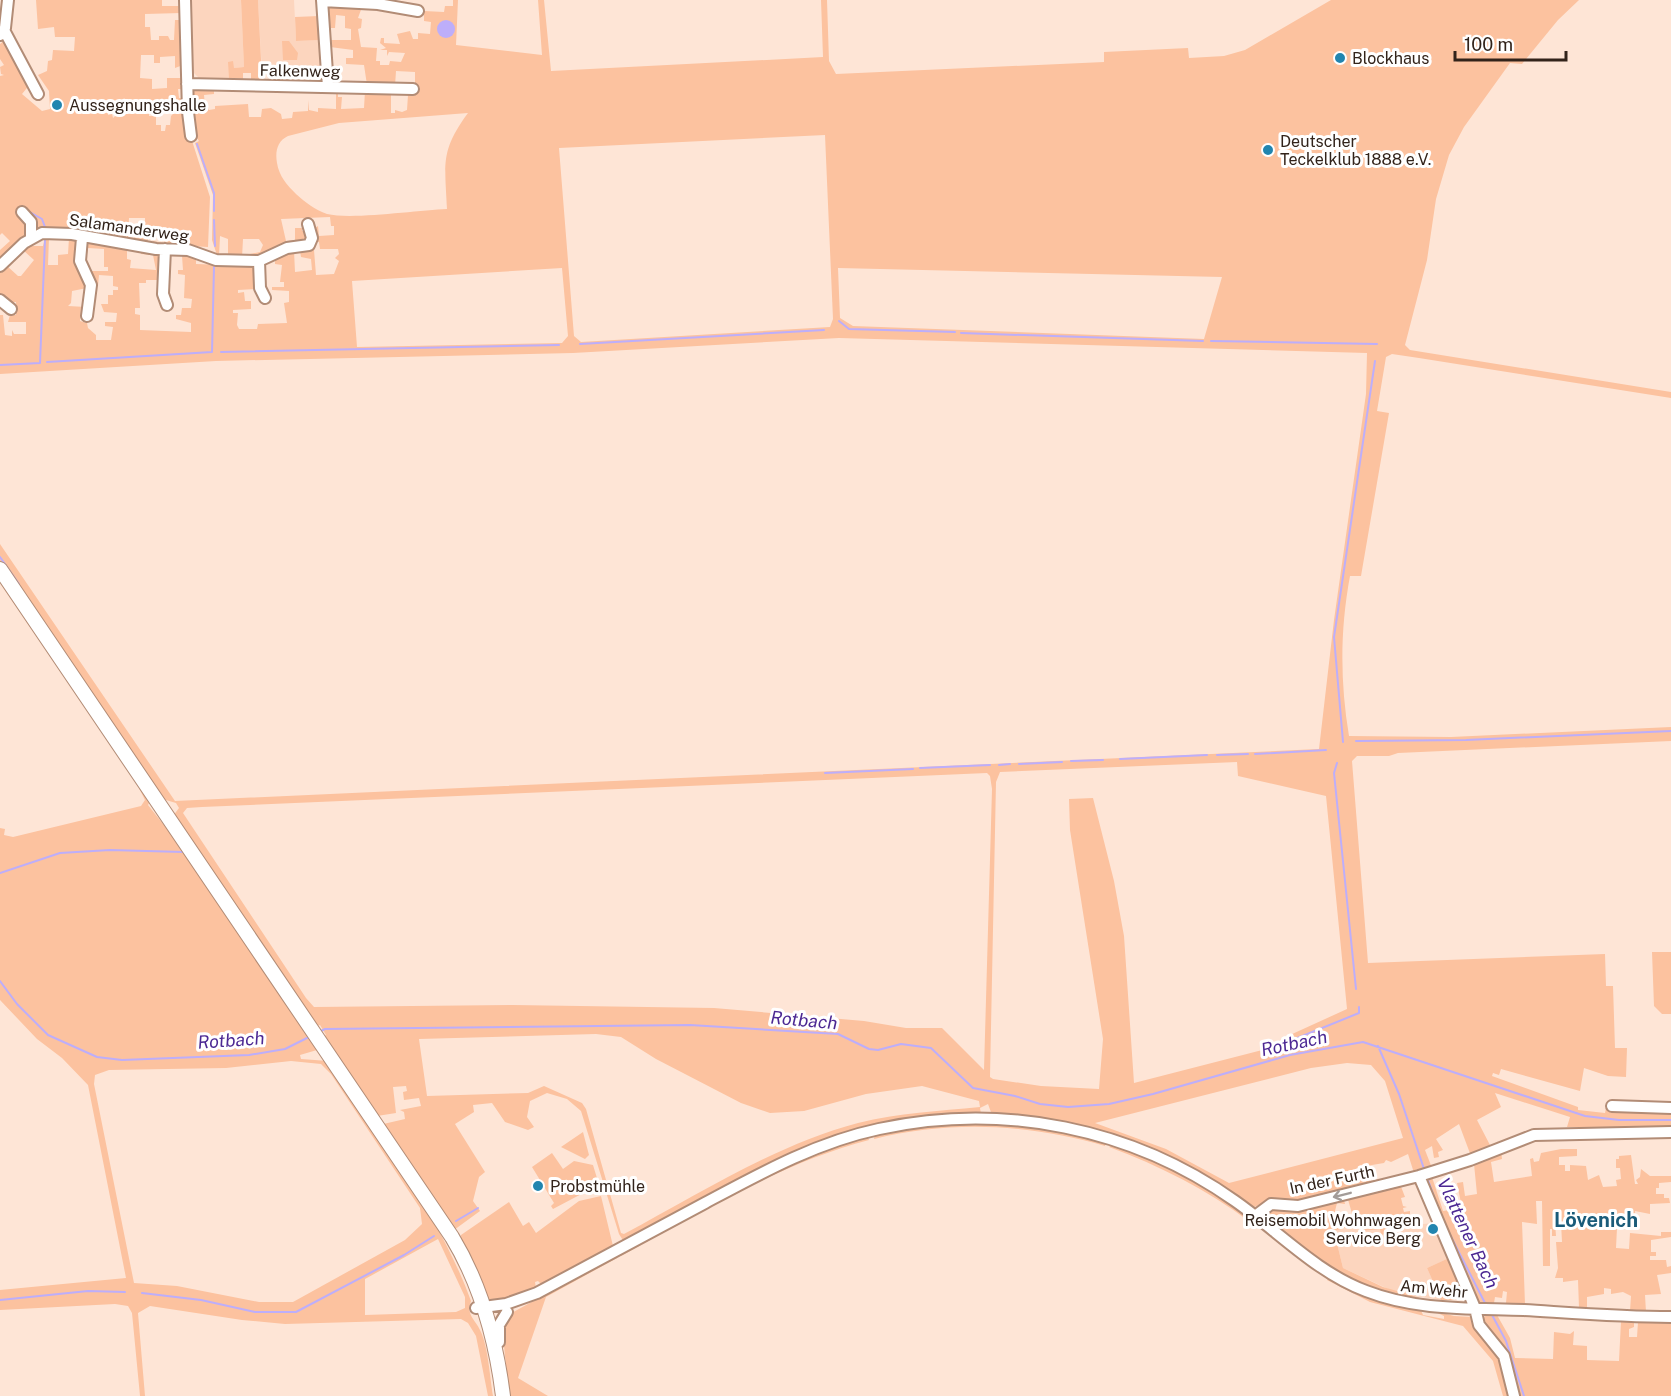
<svg xmlns="http://www.w3.org/2000/svg" width="1671" height="1396" viewBox="0 0 1671 1396" font-family="'Public Sans',sans-serif">
  <rect width="100%" height="100%" fill="#fee5d6"/>
  <path fill="#fcd5be" d="M189,0H241L244,67L234,68L229,62V78H199L192,71Z
    M258,0H294L296,41L321,40L322,72L320,75L262,73Z
    M1404,1215H1411L1412,1225L1434,1223L1449,1258L1427,1268L1441,1300L1397,1293L1343,1268L1334,1231L1362,1224L1381,1229V1234L1388,1225L1405,1219Z"/>
  <path fill="#fcc29f" fill-rule="evenodd" d="M36,0H162V6H181V13L145,14V27H150L151,40H159V36H168L170,40H174L175,20H181L183,65L175,68V56L160,57V63H154V55H141L140,78L152,79V89L167,88V78H183L184,89H178L179,98H184L180,104H114V109H108V115L112,114L113,118L123,109L149,108V116H156V125H161V131H165L166,125H170L171,116L175,112H185L184,121L186,122L210,197L208,247L153,244V241L164,243L165,229L148,226V243L134,240V234H145V218H129L128,239L73,231L36,229V222L25,210L27,236L0,261V250L10,241L2,233L0,235V76L4,75L1,74L0,67L4,65L0,59V44L6,39L31,83L22,94L42,111L50,109L49,91L38,75L47,71L48,61L52,60L53,50L74,51L75,37H55L54,27L38,29Z
    M241,0H258L262,79H251V73H243V79L229,78L228,62L233,61L234,68L244,67Z
    M453,0H458L456,45L542,55L538,0H544L551,71L823,57L821,0H827L829,61L836,74L1104,62V52L1188,48L1189,58L1224,56L1245,50L1331,0H1579L1558,20L1522,64L1510,63L1464,127L1449,155L1436,199L1427,260L1405,345L1410,350L1671,392V398L1419,358L1392,354L1386,357L1377,411L1389,413L1361,576H1350C1340,630 1340,682 1349,736L1451,737L1671,727V741L1398,753L1389,756H1357L1352,761L1368,963L1605,954L1606,986H1613L1615,1048H1627L1626,1077L1608,1076L1584,1068L1580,1091L1501,1069L1499,1075L1493,1073L1492,1076L1578,1107V1110L1605,1113L1606,1108L1671,1111V1127H1567L1570,1117L1495,1093L1501,1107L1477,1120L1491,1147L1471,1156L1459,1124L1436,1139L1443,1150L1438,1152L1439,1157L1434,1158L1432,1146L1425,1150L1432,1168L1414,1173L1408,1154L1391,1162L1386,1160L1384,1163L1366,1166L1371,1185L1297,1204L1271,1200L1252,1208L1166,1157L992,1115L988,1104L980,1108L981,1114L843,1135L624,1242L619,1234L581,1111L567,1099L547,1093L530,1101L527,1117L534,1127L528,1130L505,1122L492,1103L473,1105L474,1112L455,1124L485,1172L479,1177L473,1201L480,1211L454,1230L379,1125L405,1119L404,1112L400,1110L421,1106L419,1098L404,1100L403,1092L407,1091L406,1086L393,1087L396,1113L377,1116L324,1036L326,1035L320,1025L317,1026L173,816L179,808L176,803L159,798L0,562V544L175,801L1319,749L1334,620L1366,394L1367,353L839,338L573,353L216,361L0,374V315H3L5,335L12,336V330L14,334H26V322H8L10,315H16V302H10L0,295V271L6,265L18,276H21L34,260L23,250L27,246H43L45,238L49,237L48,265H58V255L68,254L69,238L76,241L87,288L72,291L71,303L68,306L86,307L81,308L80,321L87,323L88,328L96,335V340H111L113,327L105,326V322H116L117,313L104,312L101,304H108V295H113V290H118V287L113,286V276L99,275L98,286L95,284L89,271H108V267H104V249L88,248L87,254H85V246L91,243L119,244L120,248L127,246V259L131,260L130,268L156,270L153,255L141,254V249L160,256V280H146V283H139L140,308H135V314L140,315V330L191,332V323L176,319V315H181L182,308H191L192,299L184,298L185,275L178,274V270H183L182,256L170,254L190,253L196,257V264L253,266L257,289L238,290V293L244,292L245,301H251V309L233,310V313H238L237,325L239,329H257L258,324L287,323L284,303L289,302V291L272,290V287H284V282H280L282,265L275,264V258L294,251L295,272L312,270L311,259L301,257L300,251L314,250L316,275L334,274L339,261L335,258L339,254L338,249H320L319,242H316L315,228L318,226L319,236L334,235V226H331L330,217L281,219L286,241L295,240V228H302V231H306L307,240L261,257L250,258V254L260,252L263,245L259,239H243L242,258L228,257V239L220,236L219,256L217,255L212,240L213,195L195,143L199,141L194,134L190,89L214,87V94L204,95L205,106H208L209,110L215,109V106L248,104L249,117H261L262,109L271,108L281,114L282,119L292,118L293,112L308,111V100L309,110L318,112V108L336,109V92L338,91V97H342L341,109L364,108L365,91H391V113H395V110L402,112L407,110L408,95L396,93L408,86V83H415V72L396,71L395,86L367,85L364,65L346,64V58H353V50L330,47L329,40H351V29L345,28V16L336,15L335,28H329L328,7H362L358,18L362,19L361,28L358,29L361,47L377,48L376,61H380V65H389L390,61L401,62L405,53L389,52L387,56V50H380L386,48L380,43L381,38H384V43L400,44L397,34L410,31L413,39H418V33L430,34L431,22L424,21V11L444,12L445,6H453ZM468,113C440,151 445,164 447,209C418,210 352,220 327,214C315,210 305,202 296,194C287,185 279,176 277,163C275,152 277,141 288,136L339,123ZM825,135L833,319L830,327L581,342L574,336L559,148ZM562,268L568,336L562,343L357,347L352,281ZM838,268L1222,277L1204,339L853,326L840,318ZM1237,762L1238,776L1326,796L1347,1009L1290,1035L1286,1044L1134,1083L1124,936L1114,881L1093,798L1069,799L1070,830L1103,1039L1099,1089L1041,1086L993,1079L990,1077L996,782L1000,772ZM987,773L990,776L992,789L984,1070L942,1028H906L864,1021L714,1008L513,1005L314,1007L306,998L183,813L187,808L202,807ZM596,1034L621,1037L656,1059L741,1103L770,1113L804,1111L866,1094L922,1086L979,1101L980,1107C939,1111 899,1113 858,1123C775,1145 699,1194 624,1234L621,1233L586,1109L582,1103L544,1086L528,1093L427,1096L419,1039ZM1347,1063L1371,1065L1385,1081L1403,1138L1229,1183L1166,1149L1095,1123L1311,1068Z
    M319,16L321,40L296,41L295,17Z
    M282,41H289L298,53L297,60H283Z
    M0,577L150,801L148,805L182,848L314,1044L317,1050L300,1055L301,1059L328,1061C379,1138 439,1213 471,1301C466,1315 474,1318 480,1330C488,1345 490,1378 493,1396H488L476,1336L468,1323L461,1319L285,1324L242,1320L150,1306L138,1313L145,1396H140L132,1313L128,1306L115,1304L0,1310V1290L126,1278L88,1085L62,1058L37,1039L0,1000V828L5,829L4,835L13,837L141,806L145,800L137,784L0,583ZM291,1061L321,1064L331,1074L420,1208L422,1224L405,1240L293,1302H259L177,1286L134,1283L94,1084L95,1075L109,1070L226,1068ZM438,1239L465,1297V1308L456,1312L365,1315V1279Z
    M1652,952H1671V1014H1662L1654,1006Z
    M973,1122L1056,1129L1106,1142L1105,1146C1029,1124 951,1120 874,1139L875,1134L896,1129Z
    M583,1132L589,1155L585,1159L561,1147Z
    M867,1135L869,1140C781,1163 701,1212 621,1256V1253L793,1162Z
    M1114,1143L1188,1175L1250,1217V1222C1206,1189 1160,1166 1109,1147Z
    M1561,1149H1577V1156L1559,1157V1165H1565V1171H1570V1165L1586,1166L1588,1180L1599,1175L1603,1187L1617,1186L1616,1180L1621,1179L1620,1168H1616V1159H1619V1156L1631,1155L1635,1184H1638L1636,1180L1640,1177L1641,1169L1650,1176H1671V1182L1659,1183V1188H1656V1194H1664V1198H1669L1670,1203L1650,1204V1214L1635,1211L1636,1225L1625,1224V1228H1617L1616,1248L1629,1249L1630,1233L1661,1236V1232H1671V1237L1651,1240V1252H1656V1256H1650V1260H1666L1667,1267L1671,1266V1273L1657,1275L1661,1294L1645,1295L1646,1312L1630,1311L1631,1296L1623,1292L1611,1294V1289L1604,1288V1294L1587,1297V1309L1579,1308L1578,1280L1563,1282V1278H1555L1558,1268L1556,1242H1562L1561,1223H1555L1556,1236H1552V1229H1550V1266H1543L1542,1201H1536L1537,1224L1522,1222L1525,1304L1506,1303L1507,1292L1503,1291L1502,1298L1495,1297L1494,1303H1481L1475,1300L1425,1178L1432,1177L1443,1211L1462,1208L1457,1183L1463,1182L1465,1196L1477,1194L1474,1164L1501,1151L1502,1159L1491,1162L1494,1182L1532,1176L1530,1159L1533,1158L1534,1162L1539,1161L1541,1153Z
    M552,1153L563,1169L574,1161L593,1165L600,1188L589,1190L553,1209L551,1206L554,1203L532,1167Z
    M1400,1184L1405,1197L1401,1198L1403,1206L1407,1207L1403,1208L1404,1212L1410,1211V1215L1400,1216V1222L1388,1225L1389,1233L1381,1235L1380,1229L1361,1231V1224L1334,1231L1343,1268L1383,1287L1418,1297L1427,1302L1367,1288L1318,1261L1263,1217L1266,1210L1344,1200L1345,1204L1337,1203L1335,1211L1338,1223L1353,1217L1347,1196Z
    M601,1196L613,1246L542,1285L538,1281L535,1282L536,1288C522,1295 502,1306 486,1299L460,1240L461,1235L509,1202L523,1226L529,1222L536,1233L579,1201Z
    M615,1256L617,1258L546,1297L518,1378L548,1396H509L503,1336L508,1315Z
    M1451,1257L1468,1300H1441L1427,1268Z
    M1329,1277L1420,1308L1423,1315L1444,1319V1316L1431,1310L1454,1316L1472,1317L1497,1349L1510,1396H1503L1493,1361L1463,1326L1370,1302L1327,1280Z
    M1485,1315H1497L1510,1338L1515,1358L1553,1359L1554,1332L1570,1334L1574,1331L1573,1345L1587,1346V1360L1619,1361L1621,1321L1634,1322V1327L1629,1329V1337H1637L1638,1322H1671V1396H1516L1506,1355L1482,1324Z"/>
  <path fill="#bdaefa" d="M437 29a9 9 0 1 1 18 0a9 9 0 1 1-18 0Z"/>
  <g fill="none" stroke-linecap="round" stroke-linejoin="round">
    <path stroke="#bdaefa" stroke-width="2" d="M197,144L214,193V211
      M28,211L42,219L45,227
      M214,220L215,246
      M839,321L849,329L955,332
      M961,333L1203,341
      M1211,341L1377,344
      M580,344L824,330
      M221,352L559,345
      M47,362L212,352L214,267
      M0,365L40,363L45,240
      M0,557L19,584
      M1356,741L1466,740L1671,731
      M1343,742L1334,637L1375,361
      M1255,754L1326,750
      M1217,755L1248,754
      M1120,759L1207,755
      M1071,761L1103,760
      M1337,763L1334,773L1356,989
      M1019,764L1062,762
      M999,765L1010,764
      M920,768L990,765
      M825,773L913,769
      M0,873L60,853L110,850L183,852
      M0,981L17,1004L48,1035L97,1057L122,1060L249,1055L285,1049L311,1036
      M319,1032L325,1029L690,1025L838,1034L869,1049L878,1050L901,1044L931,1048L973,1088L1015,1096L1040,1104L1068,1107L1109,1104L1153,1094L1290,1055L1363,1042L1585,1116L1619,1120H1671
      M1294,1043L1295,1039L1359,1013V1007
      M1378,1046L1399,1094L1424,1169
      M1427,1177L1434,1197
      M456,1221L478,1208
      M1445,1225L1486,1305
      M142,1293L201,1300L255,1312H296L404,1255L434,1236
      M0,1300L88,1291L125,1292
      M1491,1313L1506,1341L1524,1396"/>
    <defs>
      <path id="minor" d="M185,0L188,112L191,136
        M322,0L328,87
        M322,1L378,4L418,11
        M4,30L38,94
        M0,35L5,28L8,0
        M187,84L413,89
        M22,212L31,222V239
        M82,238L80,261L91,285L87,316
        M165,249L163,294L167,305
        M259,261L260,288L265,298
        M0,266L24,243L42,233L72,234L156,249L188,250L216,260L259,261L287,248L309,245L312,238L308,224
        M0,300L11,309
        M1612,1106L1671,1108
        M1419,1176L1475,1308L1479,1325L1504,1356L1514,1396
        M1255,1216L1271,1204L1298,1206L1419,1176L1470,1160L1534,1135L1671,1132
        M476,1308L506,1304L537,1293C593,1263 649,1233 705,1203C761,1173 817,1142 879,1129C1003,1102 1132,1128 1235,1201C1278,1231 1317,1273 1366,1291C1417,1311 1471,1308 1524,1310C1573,1313 1622,1317 1671,1317
        M499,1342V1325L507,1312"/>
      <path id="major" d="M0,569L452,1237C481,1285 496,1340 503,1396"/>
    </defs>
    <use href="#minor" stroke="#b28c76" stroke-width="14"/>
    <use href="#major" stroke="#b28c76" stroke-width="16"/>
    <use href="#minor" stroke="#fff" stroke-width="10"/>
    <use href="#major" stroke="#fff" stroke-width="14"/>
  </g>
  <defs><path id="oneway-shaft" d="M-6 0H5M1.5-3L5.5 0L1.5 3" fill="none" stroke-width="1.6" stroke-linecap="round" stroke-linejoin="round" transform="scale(1.5)"/></defs>
  <use stroke="#a39c98" href="#oneway-shaft" transform="translate(1342 1195) rotate(166)"/>
  <g fill="#2285af" stroke="#fff" stroke-width="2">
    <circle cx="1340" cy="58" r="6"/>
    <circle cx="57" cy="105" r="6"/>
    <circle cx="1268" cy="150" r="6"/>
    <circle cx="538" cy="1186" r="6"/>
    <circle cx="1433" cy="1229" r="6"/>
  </g>
  <g text-anchor="middle" dominant-baseline="central" stroke-width="6" stroke-linejoin="round" paint-order="stroke">
    <g font-size="16" fill="#32231a" stroke="#fff" text-anchor="start">
      <text x="1352" y="58">Blockhaus</text>
      <text x="69" y="105">Aussegnungshalle</text>
      <text x="1280" y="141">Deutscher<tspan x="1280" dy="18">Teckelklub 1888 e.V.</tspan></text>
      <text x="550" y="1186">Probstmühle</text>
      <text x="1421" y="1220" text-anchor="end">Reisemobil Wohnwagen<tspan x="1421" dy="18">Service Berg</tspan></text>
    </g>
    <g font-size="16" fill="#32231a" stroke="#fff">
      <text transform="translate(300 71) rotate(1)">Falkenweg</text>
      <text transform="translate(129 228) rotate(8)">Salamanderweg</text>
      <text transform="translate(1332 1180) rotate(-12)">In der Furth</text>
      <text transform="translate(1434 1289) rotate(6)">Am Wehr</text>
    </g>
    <g font-size="18" font-style="italic" fill="#4c2893" stroke="#fff">
      <text transform="translate(804 1020) rotate(5)">Rotbach</text>
      <text transform="translate(231 1040) rotate(-4)">Rotbach</text>
      <text transform="translate(1294 1043) rotate(-12)">Rotbach</text>
      <text transform="translate(1468 1233) rotate(65)">Vlattener Bach</text>
    </g>
    <g font-size="20" font-weight="bold" fill="#1a5b79" stroke="#fff">
      <text x="1596" y="1220">Lövenich</text>
    </g>
  </g>
  <path d="M1455 51v9h111v-9" fill="none" stroke="#32231a" stroke-width="3"/>
  <text x="1464" y="51" font-size="18" fill="#32231a" stroke="#ffffff" stroke-width="4.5" paint-order="stroke">100 m</text>
</svg>
